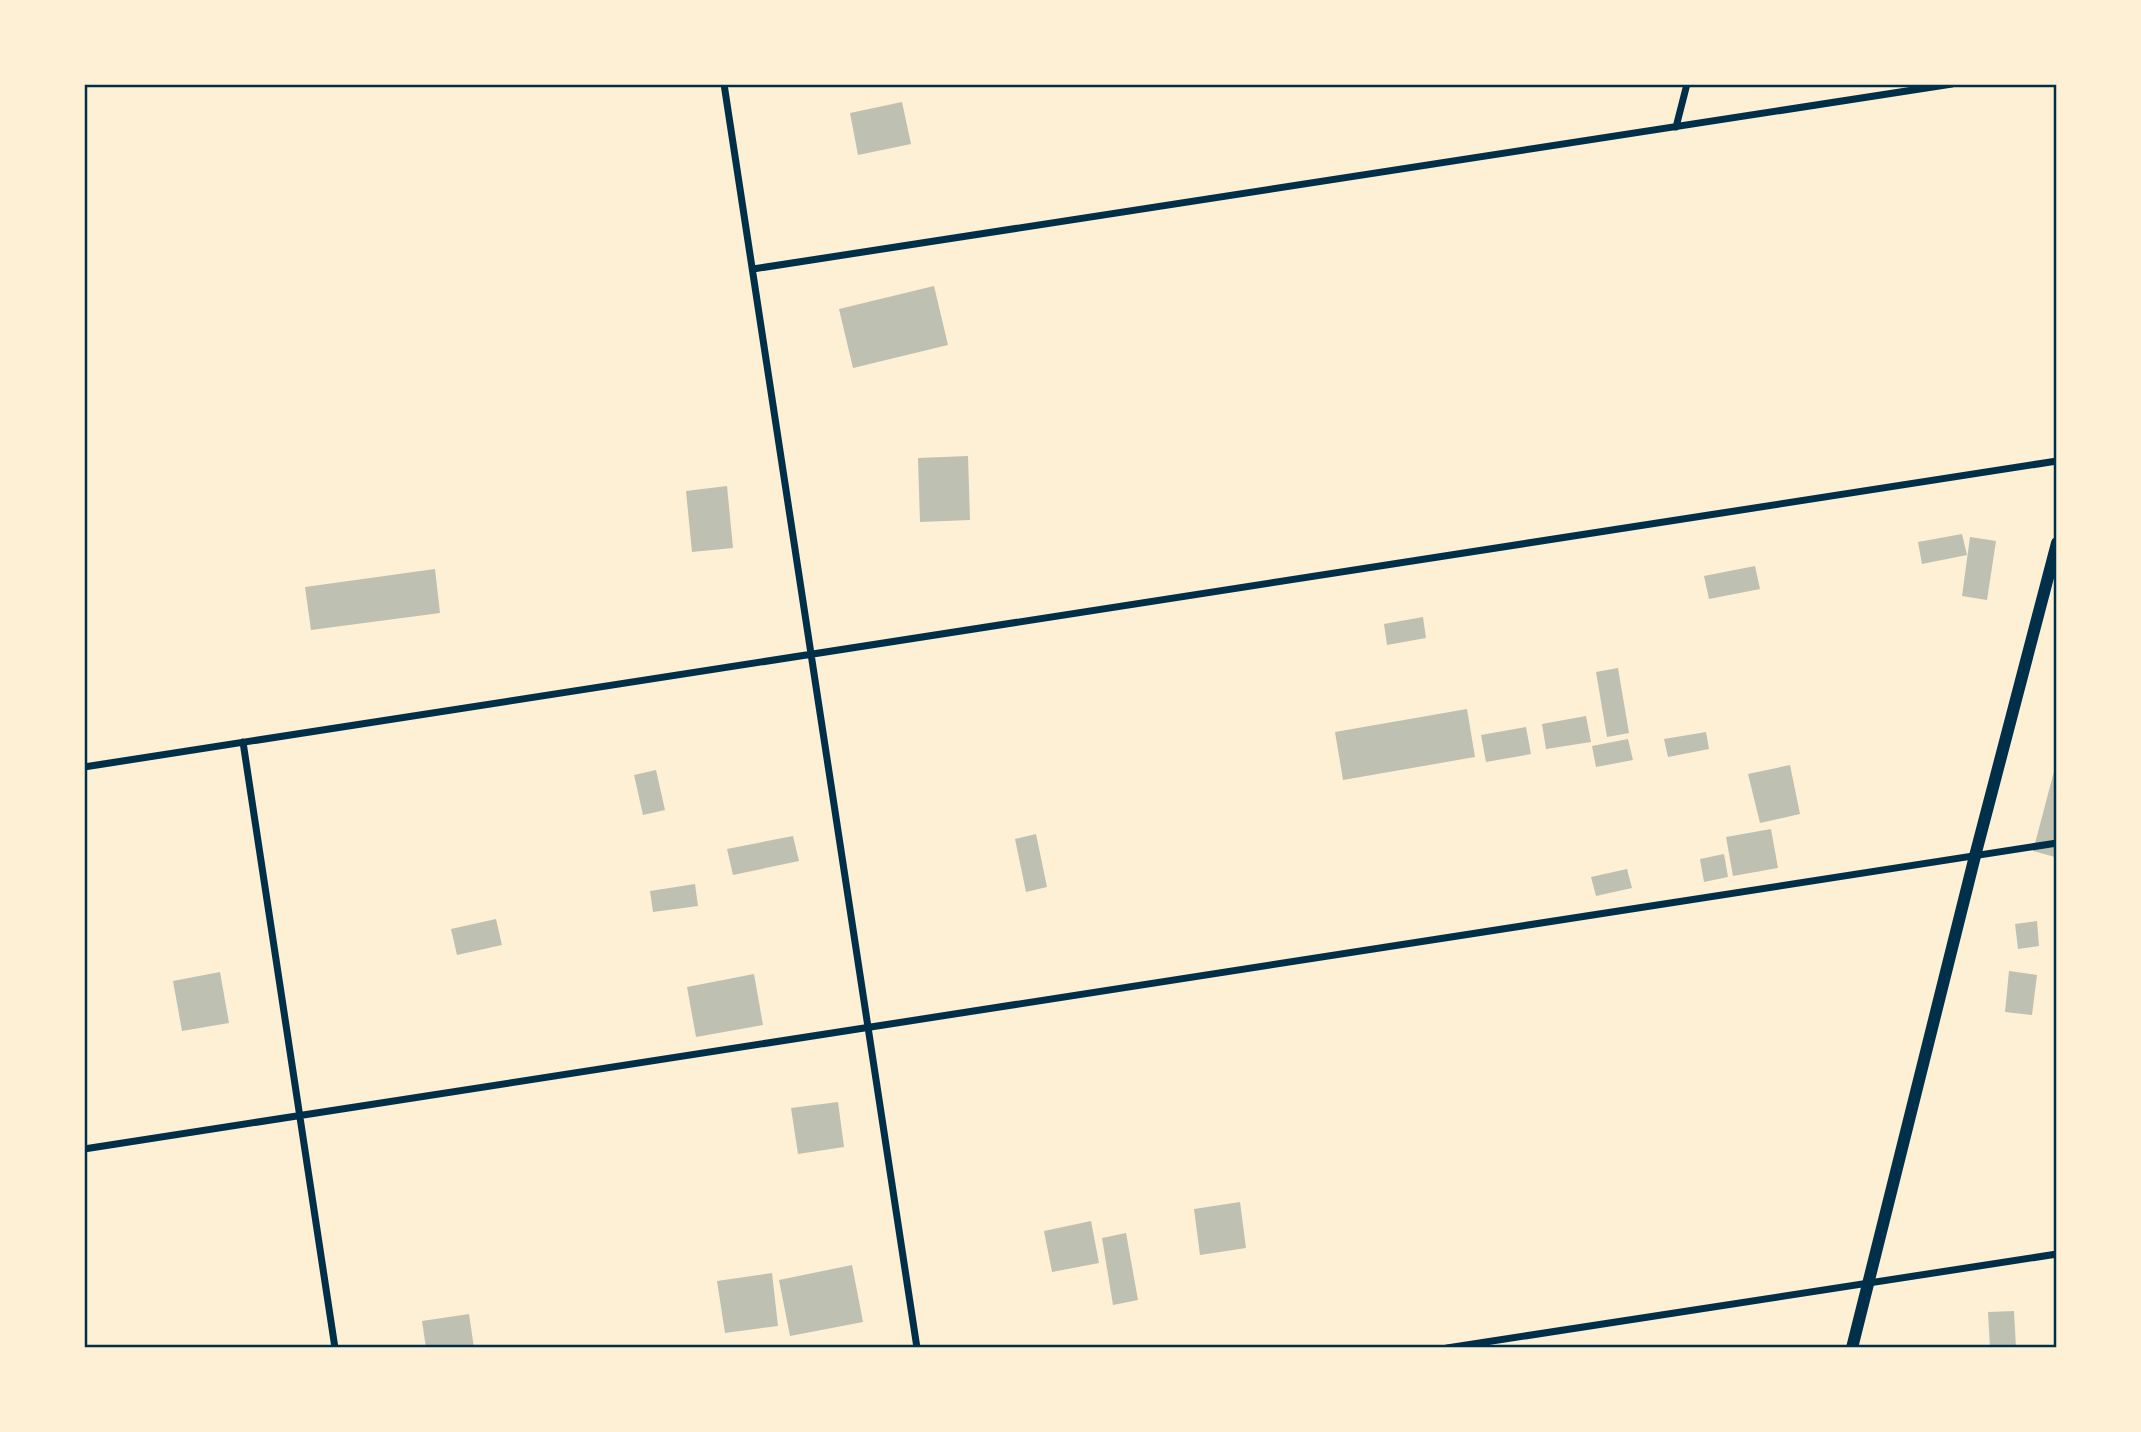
<svg xmlns="http://www.w3.org/2000/svg" width="2141" height="1432" viewBox="0 0 2141 1432" font-family="Georgia,serif">
  <rect width="100%" height="100%" fill="#fdf0d5"/>
  <path fill="#bec0b2" d="M902,102L911,144L858,155L850,113Z
    M934,286L948,345L853,368L839,309Z
    M968,456L970,520L920,522L918,458Z
    M727,486L733,548L692,552L686,491Z
    M1962,534L1967,555L1922,564L1918,542Z
    M1970,537L1996,541L1987,600L1962,596Z
    M1755,566L1760,589L1709,599L1704,576Z
    M435,569L440,613L311,630L305,587Z
    M1423,617L1426,638L1387,645L1384,624Z
    M1618,668L1629,733L1607,737L1596,672Z
    M1467,709L1475,757L1343,780L1335,732Z
    M1586,716L1591,742L1546,749L1542,724Z
    M1526,727L1531,754L1486,762L1481,735Z
    M1706,732L1709,749L1668,757L1664,739Z
    M1628,739L1633,760L1596,767L1592,746Z
    M2057,760V848L2055,857L2033,851Z
    M1790,765L1800,814L1760,823L1748,774Z
    M656,770L665,810L643,815L634,775Z
    M1771,829L1778,868L1733,876L1726,837Z
    M1036,834L1047,887L1026,892L1015,839Z
    M793,836L799,861L733,875L727,849Z
    M1724,854L1728,877L1704,882L1700,859Z
    M1627,869L1632,888L1596,896L1591,877Z
    M695,884L698,906L653,912L650,891Z
    M496,919L502,945L457,955L451,929Z
    M2037,921L2039,946L2018,949L2015,924Z
    M2009,971L2037,975L2032,1015L2005,1012Z
    M220,972L229,1023L182,1031L173,981Z
    M754,974L763,1025L696,1037L687,987Z
    M838,1102L844,1147L798,1154L791,1108Z
    M1240,1202L1246,1248L1200,1255L1194,1209Z
    M1091,1221L1099,1263L1052,1272L1044,1231Z
    M1126,1233L1138,1300L1113,1305L1102,1238Z
    M852,1265L863,1322L790,1336L779,1280Z
    M772,1273L778,1326L725,1333L717,1281Z
    M2014,1311L2016,1348H1990L1988,1312Z
    M469,1314L474,1348H426L422,1321Z"/>
  <g fill="none" stroke-linecap="round" stroke-linejoin="round">
    <path stroke="#003049" stroke-width="7" d="M724,84L917,1348
      M1676,127L1687,84
      M753,269L1952,84
      M243,742L335,1348
      M84,767L2057,461
      M84,1149L2057,843
      M1447,1348L2057,1254"/>
    <path stroke="#003049" stroke-width="12" d="M1852,1348L1975,856L2057,543"/>
  </g>
  <rect width="2141" height="1432" fill="none" stroke="#fdf0d5" stroke-width="172"/>
  <rect x="86" y="86" width="1969" height="1260" fill="none" stroke="#003049" stroke-width="2.5"/>
</svg>
